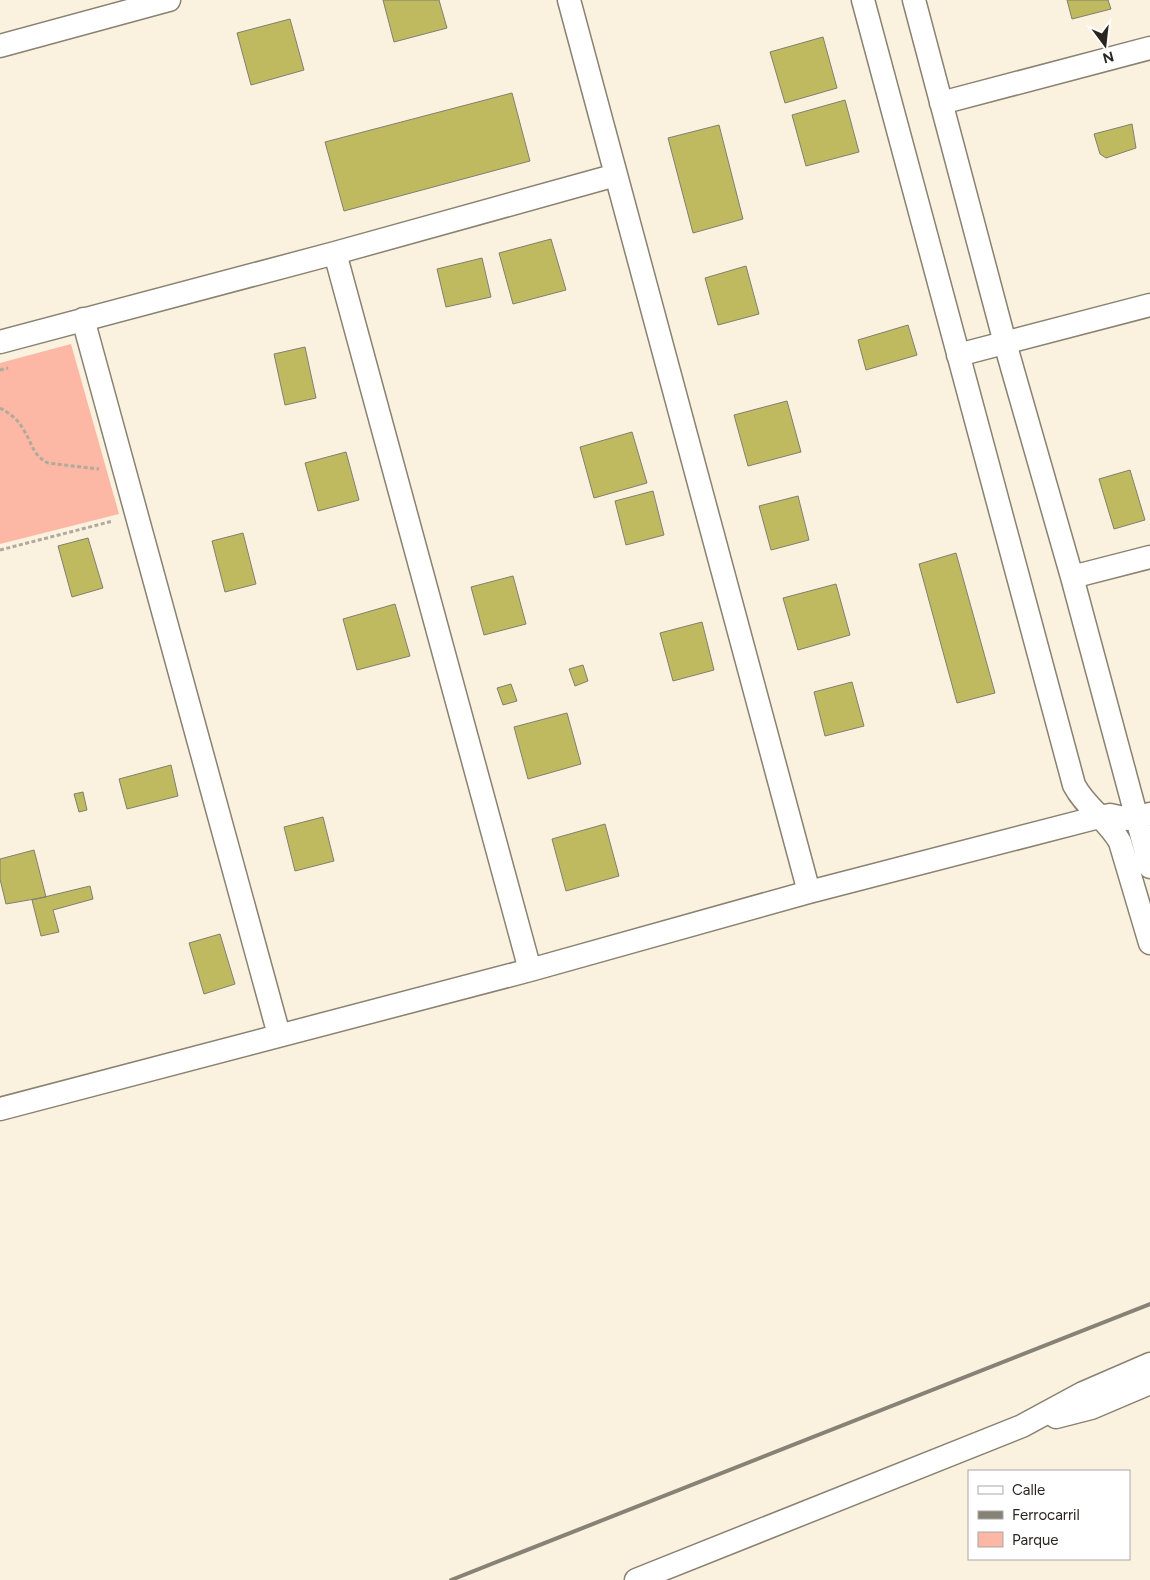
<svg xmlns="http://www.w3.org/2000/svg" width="1150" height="1580" viewBox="0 0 1150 1580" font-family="Figtree,sans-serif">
  <rect width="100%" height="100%" fill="#faf1df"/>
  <path fill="#fcb8a4" d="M71,344L119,514L0,544V363Z"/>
  <path fill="#bfb960" stroke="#81806f" d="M383,0H439L447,28L394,42Z
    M1067,0H1108L1111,9L1072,19Z
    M290,19L304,70L251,85L237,33Z
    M823,37L837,88L785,103L770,52Z
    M512,93L530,161L344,211L325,142Z
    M845,100L859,152L806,166L792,115Z
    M1132,124L1136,148L1106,158L1100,154L1094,134Z
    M719,125L743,219L693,233L668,138Z
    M551,239L566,290L513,304L499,253Z
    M482,258L491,297L446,307L437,269Z
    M746,266L759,314L718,325L705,278Z
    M908,325L917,355L866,370L858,340Z
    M305,347L316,398L285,405L274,354Z
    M787,401L801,452L748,466L734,415Z
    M632,432L647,483L594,498L580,447Z
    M346,452L359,500L318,511L305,463Z
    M1130,470L1145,520L1114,529L1099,479Z
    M653,491L664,535L626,545L615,501Z
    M798,496L809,540L771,550L759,506Z
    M243,533L256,584L225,592L212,541Z
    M88,538L103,588L72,597L58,546Z
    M956,553L995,693L957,703L919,564Z
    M513,576L526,624L484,635L471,587Z
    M836,584L850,635L798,650L783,598Z
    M395,604L410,656L357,670L343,619Z
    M702,622L714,670L673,681L660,633Z
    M583,665L588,681L575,686L569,669Z
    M852,682L864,726L825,736L814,692Z
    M511,684L517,701L503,705L497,688Z
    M567,713L581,764L528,779L514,727Z
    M171,765L178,796L127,809L119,779Z
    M83,792L87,810L79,812L74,794Z
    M323,817L334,861L295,871L284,827Z
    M605,824L619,876L566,891L552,839Z
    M34,850L46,897L6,904L0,879V859Z
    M90,886L93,899L53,910L59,932L41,936L32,900Z
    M220,934L235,984L204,994L189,943Z"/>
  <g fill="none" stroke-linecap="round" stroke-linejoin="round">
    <defs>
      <path id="street" d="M569,0L809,892
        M863,0L1074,785C1086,808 1108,820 1120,842L1150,943
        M914,0L1005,343L1072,577L1150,867
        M0,46L169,0
        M941,103L1150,48
        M335,253L530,970
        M83,319L279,1035
        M0,342L335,253L616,175
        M958,355L1150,305
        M1072,577L1150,557
        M0,1109L530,970L809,892L1099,817L1110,815L1128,819L1150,814
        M1056,1417L1091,1408L1150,1383
        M636,1580L1022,1426L1083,1393L1150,1364"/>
    </defs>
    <use href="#street" stroke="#898171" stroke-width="25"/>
    <path stroke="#b1aa9c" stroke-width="3" stroke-dasharray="4 2.5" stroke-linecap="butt" d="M0,370L8,368
      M0,408C9,413 18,419 23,429C32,442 32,455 48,463L99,469
      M0,550L113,521"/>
    <use href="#street" stroke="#fff" stroke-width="22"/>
    <path stroke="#878276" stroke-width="4" d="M451,1580L1150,1304"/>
  </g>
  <rect x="968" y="1470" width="162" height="90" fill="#ffffff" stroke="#a9a8a5"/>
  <rect x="978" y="1486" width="25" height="8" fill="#ffffff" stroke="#a9a8a5"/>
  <text x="1012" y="1495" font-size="15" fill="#29261f">Calle</text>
  <rect x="978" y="1511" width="25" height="8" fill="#878276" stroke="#a9a8a5"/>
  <text x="1012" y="1520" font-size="15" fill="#29261f">Ferrocarril</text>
  <rect x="978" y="1532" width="25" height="15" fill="#fcb8a4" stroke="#a9a8a5"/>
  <text x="1012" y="1545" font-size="15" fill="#29261f">Parque</text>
  <g transform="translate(1105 45) rotate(165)" stroke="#ffffff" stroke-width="4" paint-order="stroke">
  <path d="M0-4L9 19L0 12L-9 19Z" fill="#29261f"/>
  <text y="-8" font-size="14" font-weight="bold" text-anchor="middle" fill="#29261f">N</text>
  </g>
</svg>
